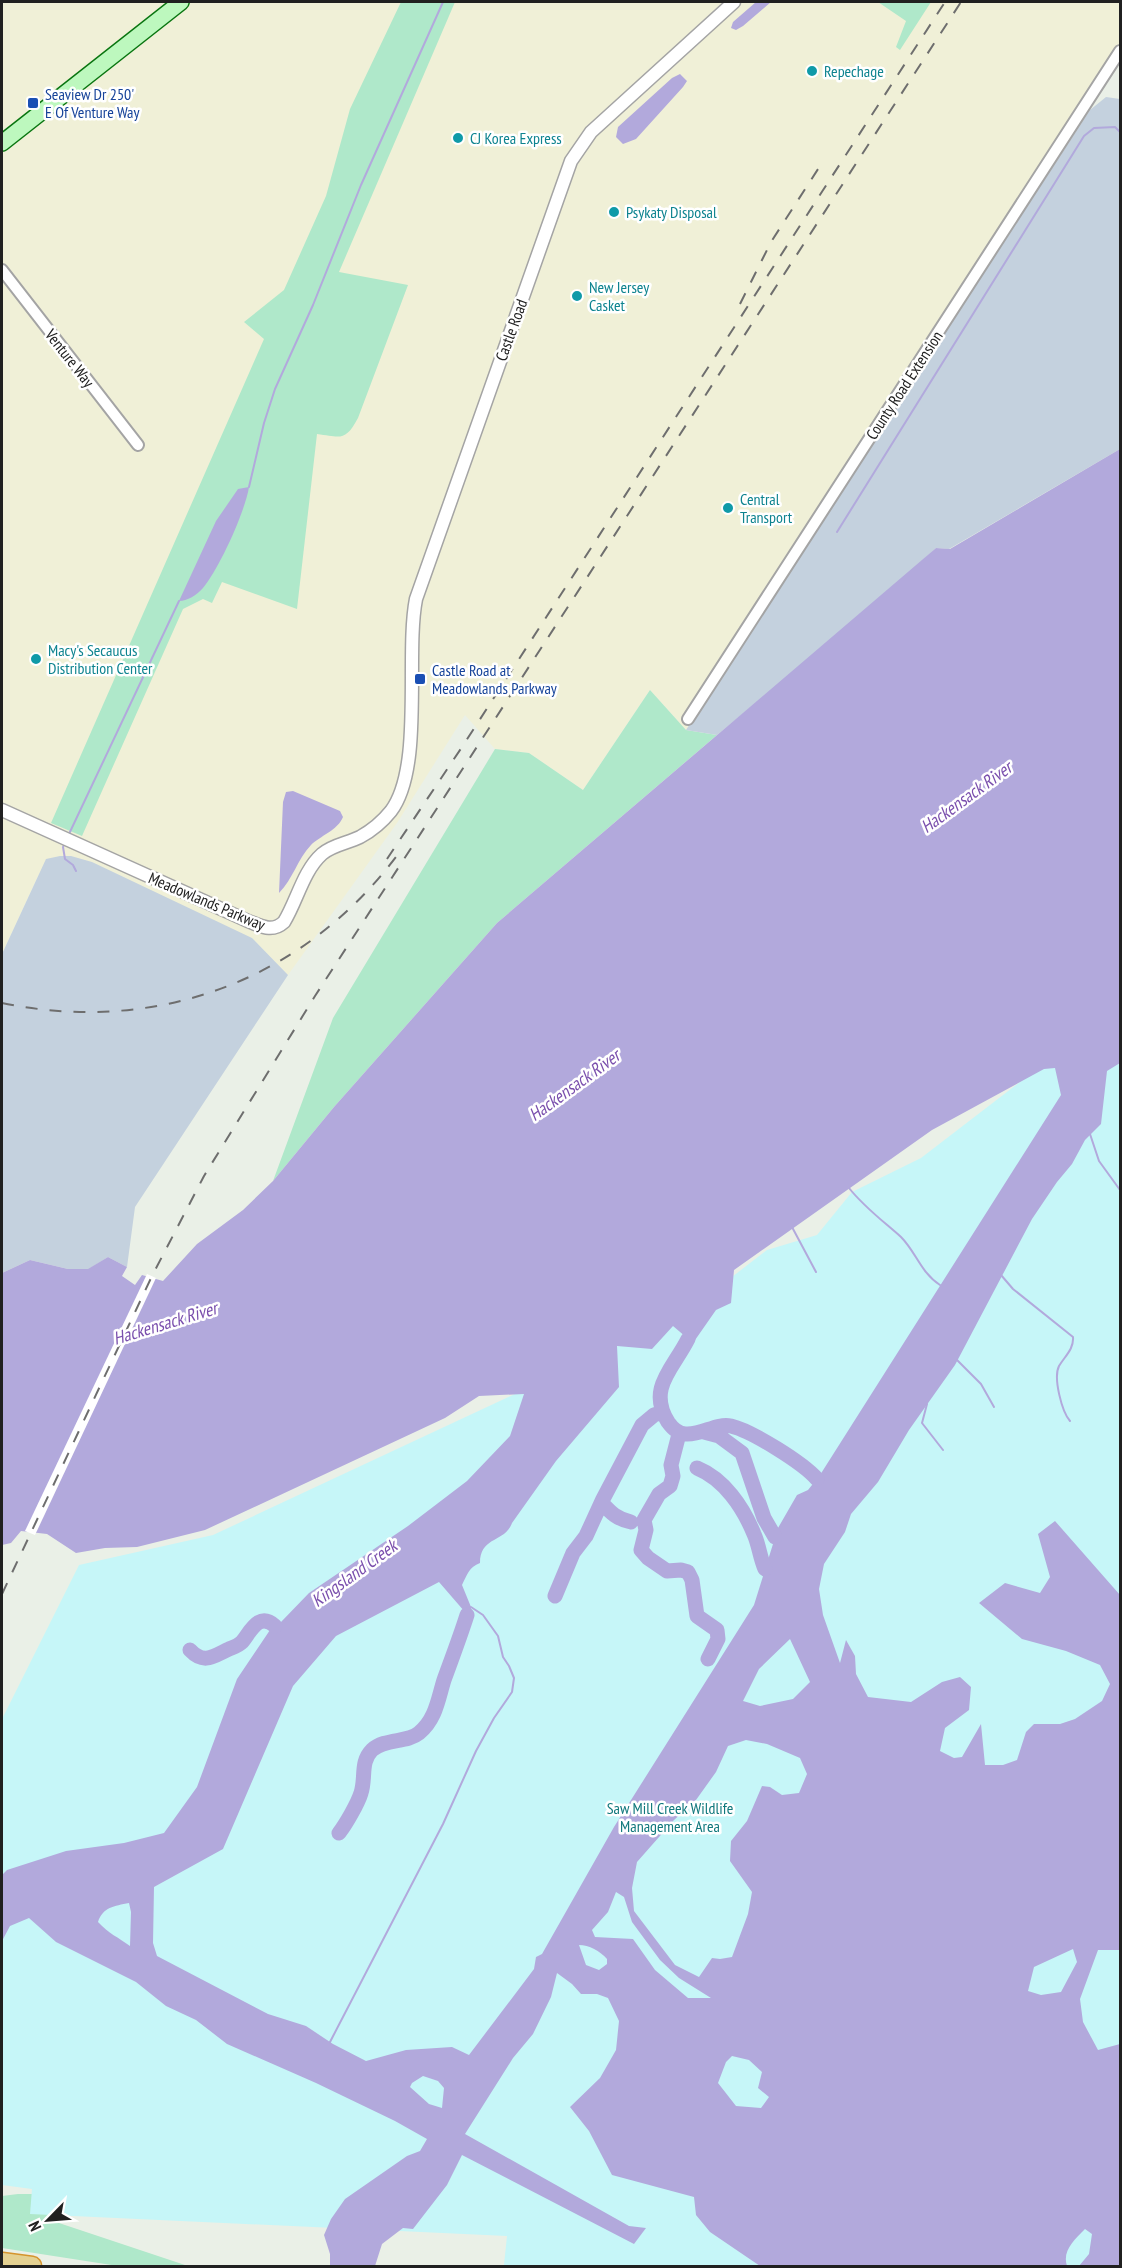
<svg xmlns="http://www.w3.org/2000/svg" width="1122" height="2268" viewBox="0 0 1122 2268" font-family="'PT Sans Narrow',sans-serif">
  <rect width="100%" height="100%" fill="#eaf0e7"/>
  <path fill="#f0f0d7" d="M2,2H1120V61L686,730L650,690L583,790L529,753L495,749L465,715L397,823L288,975L252,938L38,876L2,954Z"/>
  <path fill="#afe8ca" d="M401,2H455L339,272L408,285L358,418C345,442 341,437 317,434L297,609L222,582L212,603L203,599L183,609L82,836L51,823L264,339L244,322L284,290L326,196L350,109Z
    M878,2H931L900,50L896,47L906,21Z
    M650,690L686,730L717,735L497,923L334,1107L273,1181L333,1018L495,749L529,753L583,790Z
    M18,2194H38L56,2222L188,2266H118L2,2248V2196Z"/>
  <path fill="#c4d1de" d="M1106,97L1120,99V449L949,549L936,548L869,609L717,735L686,730L1090,110Z
    M60,856H71L92,862L252,938L288,975L135,1207L127,1267L108,1257L89,1269H68L30,1260L2,1273V954L46,859Z"/>
  <path fill="#c6f6f8" d="M1120,1005V2266H514L504,2265L507,2236L30,2214L32,2189L2,2185V1719L79,1565L213,1535L680,1317L767,1250L817,1235L852,1192L921,1158Z"/>
  <path fill="#b2a9dc" fill-rule="evenodd" d="M756,2H771L743,26L736,30L731,28L733,22Z
    M680,74L687,81L683,87L636,139L623,144L616,137L618,127L672,78Z
    M1120,449V1063L1107,1071L1101,1124L1085,1140L1072,1164L1057,1182L1032,1219L955,1365L909,1430L878,1482L851,1514L845,1532L824,1564L819,1589L823,1615L840,1663L846,1640L855,1656L856,1674L868,1697L911,1702L942,1682L960,1677L971,1687L969,1710L945,1728L940,1751L954,1758L962,1757L981,1724L985,1765H1003L1017,1760L1026,1732L1034,1724H1060L1075,1719L1102,1701L1110,1684L1100,1665L1066,1651L1022,1639L979,1603L1005,1583L1040,1593L1050,1577L1038,1534L1055,1521L1120,1595V1950H1098L1080,1999L1083,2022L1098,2050L1120,2044V2266H1079L1089,2254L1092,2234L1085,2229C1074,2240 1062,2251 1067,2266H760L710,2232L696,2215L694,2197L612,2175L589,2131L570,2107L600,2078L616,2050L619,2021L608,1998L597,1994H581L572,1984L557,1973L551,1997L533,2034L513,2058L465,2134L629,2226L646,2228L634,2244L462,2155L447,2185L413,2229L403,2228L382,2244L375,2266H330V2254L324,2235L331,2219L345,2199L407,2156L420,2151L427,2139L395,2121L316,2083L227,2044L196,2020L166,2006L136,1982L56,1942L29,1918L10,1926L2,1941V1875L7,1870L66,1851L124,1843L164,1833L197,1787L237,1679L270,1630L281,1622L309,1593L408,1526L467,1481L510,1436L524,1394L479,1396L445,1418L205,1530L137,1547L105,1548L76,1553L47,1534L21,1531L11,1543L2,1545V1273L30,1260L68,1269H88L108,1257L127,1267L122,1276L135,1285L142,1275L163,1281L197,1244L243,1210L273,1181L334,1107L497,923L936,548L950,549ZM1055,1068L1061,1095L820,1475L808,1490L797,1495L778,1528L754,1605L614,1827L542,1954L536,1957L534,1969L469,2055L452,2047L406,2050L366,2061L333,2044L306,2026L268,2014L157,1956L153,1943L154,1887L223,1849L293,1686L336,1636L439,1582L471,1619V1607L462,1585C467,1575 469,1567 480,1563C480,1536 505,1543 512,1523L556,1461L619,1387L617,1346L652,1349L673,1326L693,1343L716,1310L731,1303L734,1270L932,1130L1044,1069ZM790,1639L810,1682L793,1699L760,1706L743,1701L759,1669ZM746,1740L767,1744L800,1758L807,1774L799,1793L782,1795L770,1787L762,1786L747,1821L731,1841L730,1861L752,1892L748,1914L732,1957L720,1959L712,1958L699,1977L675,1965L634,1911L632,1888L637,1862L674,1820L696,1800L716,1772L728,1746ZM616,1892L624,1897L632,1922L660,1960L679,1978L711,1998H688L655,1970L633,1939L595,1937L592,1930L608,1912ZM129,1903L131,1912L130,1946C118,1937 109,1934 98,1922C103,1907 114,1906 129,1903ZM579,1945C589,1945 600,1951 607,1959V1964L599,1970L586,1965ZM1073,1949L1077,1962L1061,1992L1041,1995L1028,1991L1034,1967ZM732,2056L749,2060L762,2072L758,2088L769,2097L761,2108L736,2106L718,2083L726,2062ZM423,2076L438,2081L444,2088L442,2108L429,2104L410,2087L412,2083Z
    M249,487C245,512 219,569 203,588C197,595 187,601 179,601L216,521L238,489Z
    M293,791L340,811L343,817C338,830 320,836 311,845C297,860 293,879 279,893L283,802L286,792Z"/>
  <path fill="#fff" d="M147,1274L156,1278L35,1535L25,1531Z"/>
  <g fill="none" stroke-linecap="round" stroke-linejoin="round">
    <path stroke="#b2a9dc" stroke-width="2" d="M249,487L264,423L275,389L313,305L361,185L443,2
      M837,532L1084,136L1094,128L1115,127L1120,132
      M69,834L179,601
      M65,842L63,847L65,859L73,865L76,871
      M1090,1134L1099,1161L1120,1190
      M849,1188C864,1207 883,1221 901,1237C916,1252 921,1273 940,1285
      M792,1227L816,1272
      M1001,1275L1013,1289L1073,1337C1074,1349 1065,1356 1059,1366C1053,1378 1062,1412 1070,1421
      M957,1360L981,1384L994,1407
      M927,1404L922,1423L943,1450
      M330,2042L443,1824L476,1751L494,1718L512,1692L514,1678L509,1666L503,1657L498,1636L483,1615L471,1607"/>
    <path stroke="#b2a9dc" stroke-width="15" d="M688,1339C673,1369 647,1388 668,1422C673,1429 678,1434 686,1434C702,1435 716,1423 731,1426C752,1431 803,1463 817,1479
      M704,1432L719,1436L742,1453L764,1518L775,1537
      M679,1434L671,1465L673,1476L670,1486L659,1494L644,1520L646,1530L641,1550L648,1558L667,1571L681,1570L688,1572L692,1580L697,1616L717,1630L718,1639L708,1659
      M697,1468C724,1479 743,1507 754,1534C759,1545 760,1558 765,1569
      M602,1503C611,1513 617,1519 631,1522
      M555,1596L573,1553L586,1536L603,1499L642,1425L654,1415L662,1412
      M190,1650C204,1665 214,1656 229,1649C234,1647 238,1646 242,1642C250,1633 258,1611 275,1626
      M339,1833C346,1824 358,1803 361,1793C366,1778 360,1762 372,1750C385,1738 407,1743 419,1733C436,1719 438,1699 444,1680C452,1658 460,1637 467,1615"/>
    <defs>
      <path id="minor" d="M2,270L138,445
        M688,719L1120,51"/>
      <path id="tertiary" d="M2,810L248,921C261,926 272,933 284,922C297,901 303,871 322,854C332,845 348,843 360,837C371,831 383,821 391,811C424,767 405,655 416,599L571,161L591,132L734,2"/>
      <path id="secondary" d="M2,143L181,2"/>
      <path id="motorway" d="M2,2262L32,2266"/>
    </defs>
    <use href="#minor" stroke="#a4a4a4" stroke-width="14"/>
    <use href="#tertiary" stroke="#a4a4a4" stroke-width="15"/>
    <use href="#secondary" stroke="#097510" stroke-width="18"/>
    <use href="#motorway" stroke="#d5942d" stroke-width="21"/>
    <use href="#minor" stroke="#fff" stroke-width="10"/>
    <use href="#tertiary" stroke="#fff" stroke-width="12"/>
    <use href="#secondary" stroke="#bdf8be" stroke-width="15"/>
    <use href="#motorway" stroke="#e4d192" stroke-width="18"/>
    <path stroke="#6e6e6e" stroke-width="2" stroke-dasharray="12 12" stroke-linecap="butt" d="M740,304L771,242L820,166
      M387,859L462,747L945,2
      M2,1003C156,1035 304,981 399,853
      M2,1594L152,1276L204,1176L315,996L961,2"/>
  </g>
  <g fill="#0f9aa8" stroke="#fff" stroke-width="2">
    <circle cx="812" cy="71" r="6"/>
    <circle cx="458" cy="138" r="6"/>
    <circle cx="614" cy="212" r="6"/>
    <circle cx="577" cy="296" r="6"/>
    <circle cx="728" cy="508" r="6"/>
    <circle cx="36" cy="659" r="6"/>
  </g>
  <g fill="#1a4fb4" stroke="#fff" stroke-width="2">
    <rect x="27" y="97" width="12" height="12" rx="3"/>
    <rect x="414" y="673" width="12" height="12" rx="3"/>
  </g>
  <g text-anchor="middle" dominant-baseline="central" stroke-width="5" stroke-linejoin="round" paint-order="stroke">
    <g font-size="16" fill="#0d838f" stroke="#fff" text-anchor="start">
      <text x="824" y="71">Repechage</text>
      <text x="470" y="138">CJ Korea Express</text>
      <text x="626" y="212">Psykaty Disposal</text>
      <text x="589" y="287">New Jersey<tspan x="589" dy="18">Casket</tspan></text>
      <text x="740" y="499">Central<tspan x="740" dy="18">Transport</tspan></text>
      <text x="48" y="650">Macy's Secaucus<tspan x="48" dy="18">Distribution Center</tspan></text>
    </g>
    <g font-size="16" fill="#164399" stroke="#fff" text-anchor="start">
      <text x="45" y="94">Seaview Dr 250'<tspan x="45" dy="18">E Of Venture Way</tspan></text>
      <text x="432" y="670">Castle Road at<tspan x="432" dy="18">Meadowlands Parkway</tspan></text>
    </g>
    <g font-size="16" fill="#202020" stroke="#fff">
      <text transform="translate(511 330) rotate(-70)">Castle Road</text>
      <text transform="translate(70 358) rotate(52)">Venture Way</text>
      <text transform="translate(904 385) rotate(-57)">County Road Extension</text>
      <text transform="translate(207 901) rotate(23)">Meadowlands Parkway</text>
    </g>
    <g font-size="16" fill="#10787c" stroke="#fff">
      <text x="670" y="1808">Saw Mill Creek Wildlife<tspan x="670" dy="18">Management Area</tspan></text>
    </g>
    <g font-size="18" font-style="italic" fill="#7a4fad" stroke="#fff">
      <text transform="translate(966 797) rotate(-36)">Hackensack River</text>
      <text transform="translate(574 1085) rotate(-36)">Hackensack River</text>
      <text transform="translate(165 1323) rotate(-17)">Hackensack River</text>
      <text transform="translate(354 1573) rotate(-36)">Kingsland Creek</text>
    </g>
  </g>
  <rect width="1122" height="2268" fill="none" stroke="#202020" stroke-width="6"/>
  <g transform="translate(48 2220) rotate(245)" stroke="#ffffff" stroke-width="4.5" paint-order="stroke">
  <path d="M0-4.5L10 22L0 15L-10 22Z" fill="#202020"/>
  <text y="-9" font-size="16" font-weight="bold" text-anchor="middle" fill="#202020">N</text>
  </g>
</svg>
